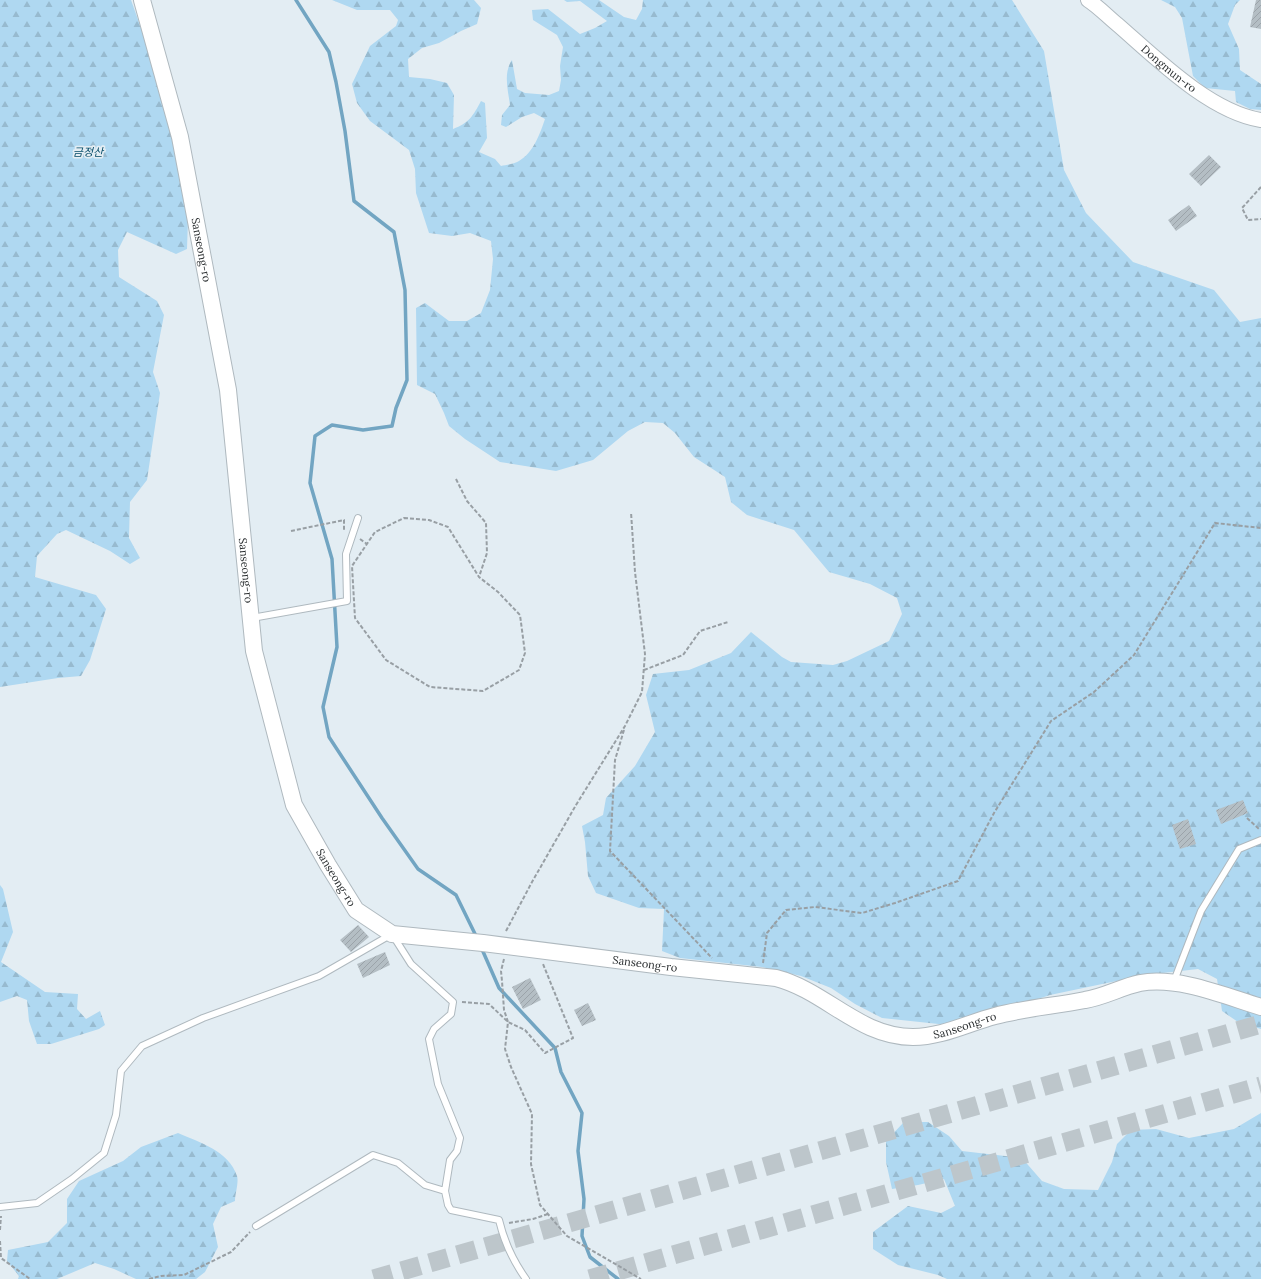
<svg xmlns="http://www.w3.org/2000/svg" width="1261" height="1279" viewBox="0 0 1261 1279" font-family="Lora,'Noto Sans KR',serif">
  <defs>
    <pattern id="forest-firs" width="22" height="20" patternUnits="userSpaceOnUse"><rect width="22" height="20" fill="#afd8f1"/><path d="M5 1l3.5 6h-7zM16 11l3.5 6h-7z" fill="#97bacf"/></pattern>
    <pattern id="building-hatch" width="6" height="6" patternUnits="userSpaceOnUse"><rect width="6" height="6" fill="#b4bec4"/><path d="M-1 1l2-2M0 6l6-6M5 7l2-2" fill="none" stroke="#9ba3a9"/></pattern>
  </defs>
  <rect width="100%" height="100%" fill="#e3edf3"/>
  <path fill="url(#forest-firs)" d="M0,0H131L156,70L175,137L188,219L187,249L176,254L127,232L118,250L119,277L157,301L164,315L153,372L160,393L147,480L130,502L129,538L140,558L130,564L110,551L66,530L57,534L37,556L35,577L96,595L106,609L90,660L81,676L58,678L0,687Z
    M332,0H474L481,8L477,24L461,31L439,43L422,48L408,59L409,77L430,79L447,83L454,95L453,129C469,123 473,116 481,101L485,103L487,138L479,152L495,159L501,166C506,165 514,164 519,161C533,153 540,134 545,119L534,113L522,117L506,127L501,125L502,115L510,105C508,90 503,73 512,60L517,89L525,93L549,95L559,91L561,80L560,66L563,47L557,35L533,20L532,10L548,9L580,34L595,28L607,21L580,1L567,2L564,0H599L624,17L636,20L642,9L643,0H1012L1044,51L1064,170L1086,213L1133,262L1214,290L1240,322L1261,318V1005L1219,992L1217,979L1198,969L1145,975L1050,995L992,1014L948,1025L882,1018L855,1004L831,988L801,976L762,967L680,958L662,951L664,909L639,908L596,893L588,876L585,842L582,826L603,815L606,798L635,766L655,732L646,695L653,674L689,670L731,653L751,632L782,657L791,662L833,665L847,661L889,641L902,614L897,598L870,584L829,572L794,530L747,515L731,502L725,477L694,457L675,433L663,423L645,422L628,431L593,460L556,471L500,462L465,439L449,426L444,413L435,394L417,385L416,308L425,303L449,321H467L481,313L490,290L493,259L491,241L470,233L452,236L429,233L416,193L415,169L409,150L370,121L357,103L352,84L370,46L396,26L398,20L390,10H357Z
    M1161,0H1240L1235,5L1228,24L1239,49L1240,70L1261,84V110L1250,109L1236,102L1235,91L1205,88L1193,76L1182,18L1175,7Z
    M0,885L3,889L13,932L1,962L45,992L78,994L77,1009L86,1019L100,1011L105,1025L99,1029L51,1044H37L29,1021L27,1000L17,996L0,1002Z
    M1220,997L1261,1010V1029L1238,1022L1222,1011Z
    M1261,1113V1279H947L938,1275L898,1265L873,1249V1232L908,1206L941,1213L955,1206L944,1179L918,1185L892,1189L886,1162V1141L904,1122H928L949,1136L962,1151L1022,1158L1042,1181L1064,1189L1098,1190L1112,1162L1117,1144L1131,1130L1156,1129L1189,1138L1234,1129Z
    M178,1133C199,1142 229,1151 237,1176C239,1182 235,1194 235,1201L221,1207L213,1224L218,1247L205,1272L196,1279H136L114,1269L95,1263L57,1279H18L19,1276L7,1261L8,1250L48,1242L67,1223V1199L79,1181L123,1161L141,1147Z"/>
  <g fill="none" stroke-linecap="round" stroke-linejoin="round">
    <path stroke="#72a5c2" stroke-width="3.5" d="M296,0L329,52L336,82L345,131L354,201L394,232L405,290L407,380L396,408L392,426L363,430L332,425L315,436L310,483L332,559L337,647L323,707L329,737L382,818L418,869L456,895L477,938
      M481,947L499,988L555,1048L561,1072L582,1113L578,1151L584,1199L582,1236L590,1257L618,1279"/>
  </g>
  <path fill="url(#building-hatch)" d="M1256,0H1261V29L1250,27Z
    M1209,155L1221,167L1201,186L1189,174Z
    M1189,205L1197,216L1176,231L1168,220Z
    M1243,800L1248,813L1221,824L1216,810Z
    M1188,819L1196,844L1180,849L1172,825Z
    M358,925L369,937L351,952L340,940Z
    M385,952L390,965L363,978L357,964Z
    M530,978L541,1000L523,1009L512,987Z
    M588,1003L596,1020L582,1026L574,1010Z"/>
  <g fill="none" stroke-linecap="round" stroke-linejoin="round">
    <path stroke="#bdc6cb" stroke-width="19" stroke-dasharray="19 10" stroke-linecap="butt" d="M374,1279L1261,1024
      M590,1279L1261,1086"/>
    <defs>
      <path id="service" d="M252,618L347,601L346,554L358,518
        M1174,981L1201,911L1239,849L1261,840
        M445,1191L448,1205L451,1210L499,1220C504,1241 513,1261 526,1279
        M0,1207L37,1203L72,1179L104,1153L116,1115L121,1071L142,1046L203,1018L319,976L392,934L411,964L453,1002L451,1014L434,1029L429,1039L438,1084L460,1138L457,1151L450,1160L445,1191L425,1185L398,1163L373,1155L256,1226"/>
      <g id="tertiary">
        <path id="s1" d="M1088,0C1099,7 1108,17 1118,25C1156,58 1210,112 1261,120"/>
      </g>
      <g id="secondary">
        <path id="s2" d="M142,0L180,137L228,390L254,651L294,805L328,865L356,910L392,934L483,943L671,967L776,978C826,991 859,1037 913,1037C942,1037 968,1023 995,1016C1025,1008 1055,1006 1085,1000C1104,997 1121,987 1140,983C1178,976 1225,996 1261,1007"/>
      </g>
    </defs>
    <use href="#service" stroke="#afb9bf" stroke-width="8"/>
    <use href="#tertiary" stroke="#afb9bf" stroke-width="16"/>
    <use href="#secondary" stroke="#afb9bf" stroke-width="18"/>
    <path stroke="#989fa4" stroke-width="2" stroke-dasharray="4 2" stroke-linecap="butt" d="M1261,187L1242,208L1248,220L1261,219
      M456,479L467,501L486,523L487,553L479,577
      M404,518L429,520L448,527L479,577L498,592L520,615L525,653L519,670L483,691L430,687L386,660L355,618L352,566L375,532Z
      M291,531L344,520V530
      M360,539L367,544
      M644,670L683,655L700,631L728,622
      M624,730L615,760L610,851L712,958
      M1247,818L1260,830
      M506,931L532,882L576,805L625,726L642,692L645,654L635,572L631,512
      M504,959L501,971L502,981L504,1010L508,1022L505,1049L511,1067L532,1114L531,1164L540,1205L567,1236L641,1279
      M763,963L767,933L786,910L815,907L862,913L895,903L958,881L994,813L1051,721L1094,692L1134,655L1215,523L1261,528
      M462,1002L489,1004L508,1022L525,1030L545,1053L573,1038L543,964
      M509,1223L533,1219L548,1214
      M0,1230L1,1216
      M0,1241L1,1258L30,1279
      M149,1279L161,1276L184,1275L231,1252L250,1232"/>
    <use href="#service" stroke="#fff" stroke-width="6"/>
    <use href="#tertiary" stroke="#fff" stroke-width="14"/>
    <use href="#secondary" stroke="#fff" stroke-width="16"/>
  </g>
  <g text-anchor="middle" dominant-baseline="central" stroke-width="3.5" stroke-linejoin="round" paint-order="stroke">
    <g font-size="11" fill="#272b2d" stroke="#e3edf3">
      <text stroke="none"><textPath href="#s1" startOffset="106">Dongmun-ro</textPath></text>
      <text stroke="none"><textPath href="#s2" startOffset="257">Sanseong-ro</textPath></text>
      <text stroke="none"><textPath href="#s2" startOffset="581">Sanseong-ro</textPath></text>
      <text stroke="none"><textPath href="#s2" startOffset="905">Sanseong-ro</textPath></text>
      <text stroke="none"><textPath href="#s2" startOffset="1241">Sanseong-ro</textPath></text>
      <text stroke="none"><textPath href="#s2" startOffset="1577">Sanseong-ro</textPath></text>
    </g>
    <g font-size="11" font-style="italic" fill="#044b68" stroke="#e3edf3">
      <text x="88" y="152">금정산</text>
    </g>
  </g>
</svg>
